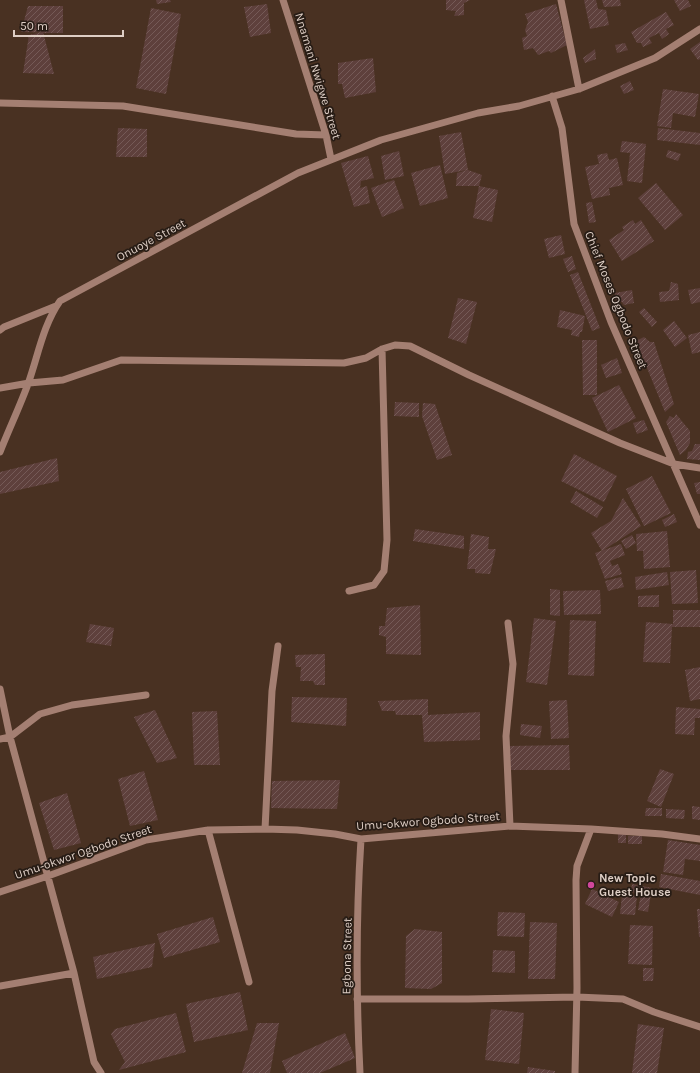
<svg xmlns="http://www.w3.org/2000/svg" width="700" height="1073" viewBox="0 0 700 1073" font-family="Karla,sans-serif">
  <defs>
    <pattern id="building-hatch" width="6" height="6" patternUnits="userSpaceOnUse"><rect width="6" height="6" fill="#5e403c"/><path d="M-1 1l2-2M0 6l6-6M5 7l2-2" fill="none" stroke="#755a57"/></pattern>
  </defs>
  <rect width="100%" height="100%" fill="#493122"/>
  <path fill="url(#building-hatch)" d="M156,0H170L171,2L157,4Z
    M446,0H470L464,3V15L454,16L456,11L446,10Z
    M584,0H596L598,9L606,10L609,25L590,29Z
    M602,0H620L621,6L604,7Z
    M674,0H688L691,6L680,11Z
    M267,4L271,33L250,37L244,7Z
    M556,4L567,45L551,53L549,51L538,55L533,48L524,50L522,38L527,36L525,30L528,22L525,14Z
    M28,6H63V33L21,32Z
    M151,8L181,14L166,94L136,88Z
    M666,12L674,25L666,29L669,34L662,39L659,33L649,38L652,43L643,47L641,43H637L631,32Z
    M43,32L54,74L23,73L29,35Z
    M700,42V59L698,60L690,49Z
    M625,43L628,50L617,53L615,45Z
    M595,49L596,59L585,63L583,58Z
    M373,58L376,92L345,98L342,84H338V63Z
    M630,81L634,90L624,94L620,86Z
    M663,89L699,94L695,117L673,113L671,128L657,126Z
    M118,128L147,129V157H116Z
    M658,128L700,133V145L657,140Z
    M461,132L468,170L482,175L479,186H456L457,173L467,170L445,174L439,136Z
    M622,141L646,144L642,183L627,181L630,153L620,152Z
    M668,150L681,154L678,161L666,157Z
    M399,151L404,176L385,180L381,156Z
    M607,153L609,160L617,158L623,185L609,188L610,195L592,199L585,167L599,164L597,155Z
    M368,156L374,178L361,181L360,188L367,186L370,203L354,207L341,163Z
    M440,165L448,198L420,206L411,173Z
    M394,180L404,208L382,217L371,188Z
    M656,183L683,215L665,230L638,198Z
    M479,186L498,190L492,222L473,218Z
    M592,202L596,222L589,223L586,203Z
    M633,220L635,224L641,220L654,241L622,261L609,240L624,230L622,227Z
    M561,235L565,254L549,258L544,239Z
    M572,256L576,269L568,272L563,259Z
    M578,272L600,328L592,331L570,275Z
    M671,282L678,284L679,300L660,302L659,292L669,291Z
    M700,288V302L691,304L688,290Z
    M632,290L634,303L624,305L622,302H616L615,293Z
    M458,298L477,302L466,344L448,338Z
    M644,308L657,322L652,327L639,312Z
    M560,310L585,316L582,332H580L579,337L571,335L572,330L557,327Z
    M674,321L687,338L675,347L663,330Z
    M700,332V352L692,354L688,335Z
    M644,337L650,342H654L674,404L665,412L636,341Z
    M582,340H597V395H583Z
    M617,358L622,373L606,378L601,365Z
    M619,385L636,418L608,432L592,398Z
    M395,402L419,403V417L394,416Z
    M423,403L435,404L452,455L437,460L422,416Z
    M676,414L690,431V443L686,450L680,455L666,422L670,416L674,418Z
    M644,420L648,430L637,434L633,423Z
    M695,444H700V460L687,459L688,452L692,451Z
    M574,454L617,476L604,502L561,481Z
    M57,458L59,481L0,494V472Z
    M652,476L671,513L644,526L626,489Z
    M700,482V494H697L694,483Z
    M576,491L603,507L597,518L570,502Z
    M623,498L641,526L602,551L591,533L611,521Z
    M674,514L677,522L665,527L662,520Z
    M415,529L464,536V549L413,541Z
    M667,531L670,567L644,569L643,551H637L636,534Z
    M471,534L489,537L488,549H496L490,574L475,573V569H467Z
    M632,535L636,543L626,549L621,541Z
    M621,544L625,555L610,561L612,566L618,564L622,574L605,579L595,553Z
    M696,570L698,603L672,604L670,572Z
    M667,572L669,585L636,590L635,577Z
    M621,577L624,587L608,591L605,581Z
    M550,589L560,590V616L550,615Z
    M600,590L601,614L564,615L563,591Z
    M659,595V607H638V596Z
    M420,605L421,655L386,654V637L379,635V626H385L387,608Z
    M673,610H700V627H672L670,663L643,662L646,622L673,624Z
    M534,618L556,621L547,685L526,682Z
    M570,620L596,621L594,676L568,675Z
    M90,624L114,628L111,646L86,642Z
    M325,654V685H315L313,681H300L301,667H296L295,655Z
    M700,667V699L690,701L685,670Z
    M292,697L347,698L346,726L291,722Z
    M428,699V715L480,712V740L424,742L422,715H396L395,711H382L378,701Z
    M567,700L569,738L551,739L549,701Z
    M676,707L700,709V718H695L694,735L675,734Z
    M155,710L177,758L157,763L134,717Z
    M217,711L220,765H194L192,712Z
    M521,724L542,726L540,738L520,735Z
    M569,745L570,770H509V746Z
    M660,769L674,774L661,807L647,801Z
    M144,771L158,820L130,826L118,779Z
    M340,780L337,809L271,808L272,781Z
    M67,793L81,843L54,850L39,803Z
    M692,806L700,807V820L692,819Z
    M646,808H662V816H645Z
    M666,809L685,810L684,819L666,818Z
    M618,833L626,834V843H618Z
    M628,836H642V844H628Z
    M668,840L700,845V861L685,859L683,875L663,872Z
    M661,874L700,881V895L659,887Z
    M632,884L652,888L648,912L638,910L641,894L631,892Z
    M592,889L619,902L612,917L585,904Z
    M622,894L637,896L635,915L620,914Z
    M697,909H700V937H699Z
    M498,912L525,913L524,937L497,936Z
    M213,917L220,942L164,958L157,934Z
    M530,922L557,923L555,979H528Z
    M630,925L653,926L652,965L628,964Z
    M415,929L442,932V983L431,989L405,988L406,936Z
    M155,943L152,967L97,979L93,957Z
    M493,950L515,951V973L492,972Z
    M643,968H654L653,981H643Z
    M240,992L248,1030L194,1042L186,1004Z
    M491,1009L524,1013L519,1064L485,1060Z
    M176,1013L186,1052L119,1070L125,1062L111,1034L115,1029Z
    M257,1023H279L270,1073H242Z
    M638,1024L664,1028L657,1073H632Z
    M345,1033L355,1058L320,1073H287L282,1061Z
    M528,1067L555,1071V1073H527Z"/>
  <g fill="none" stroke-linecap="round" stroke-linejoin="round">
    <path stroke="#a47f72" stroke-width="7" d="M283,0L326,135L331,159
      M561,0L579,89
      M552,96L562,128L574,224L611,322L700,525
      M0,103L123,106L296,134L326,135
      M0,330L4,327L56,306
      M0,388L29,383L63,380L121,360L344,363L366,358L382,349L395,345L410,346L469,375L620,443L674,464L700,468
      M0,452C9,429 20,406 28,384C38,356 43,325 60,301L298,173L381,140L478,113L519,106L579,89L655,58L700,29
      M349,591L374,585L384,571L387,540L382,349
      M508,623L513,664L506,736L510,826
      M0,689L10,737L74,973L94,1062L101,1073
      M0,739L10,737L40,714L72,705L146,695
      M265,829L272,691L278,646
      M208,830L249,982
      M0,892L48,876L146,840L208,830L265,829L297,830L335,834L361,839L510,826L591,829L662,834L700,839
      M0,986L74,973
      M357,999H468L577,997L623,999L654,1012L700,1027
      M360,1073C356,995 356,917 361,839
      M575,1073L577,988L576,880L577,866L591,829"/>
  </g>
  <circle fill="#d1479c" stroke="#271c15" stroke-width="1.5" cx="591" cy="885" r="4"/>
  <g text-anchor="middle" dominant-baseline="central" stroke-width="3.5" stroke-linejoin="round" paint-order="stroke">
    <g font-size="12" fill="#decec5" stroke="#271c15">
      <text transform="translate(318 76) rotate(73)">Nnamani Nwigwe Street</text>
      <text transform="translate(151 240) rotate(-28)">Onuoye Street</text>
      <text transform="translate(616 300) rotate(68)">Chief Moses Ogbodo Street</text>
      <text transform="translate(428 821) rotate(-4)">Umu-okwor Ogbodo Street</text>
      <text transform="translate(83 852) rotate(-19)">Umu-okwor Ogbodo Street</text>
      <text transform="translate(347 956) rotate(-89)">Egbona Street</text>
    </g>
    <g font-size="12" font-weight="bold" fill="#decec5" stroke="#271c15" text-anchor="start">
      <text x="599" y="878">New Topic<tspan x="599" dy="14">Guest House</tspan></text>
    </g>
  </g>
  <path d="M14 30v6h109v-6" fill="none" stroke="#decec5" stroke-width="2"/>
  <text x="20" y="30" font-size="12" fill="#decec5" stroke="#271c15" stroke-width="3" paint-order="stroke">50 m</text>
</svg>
